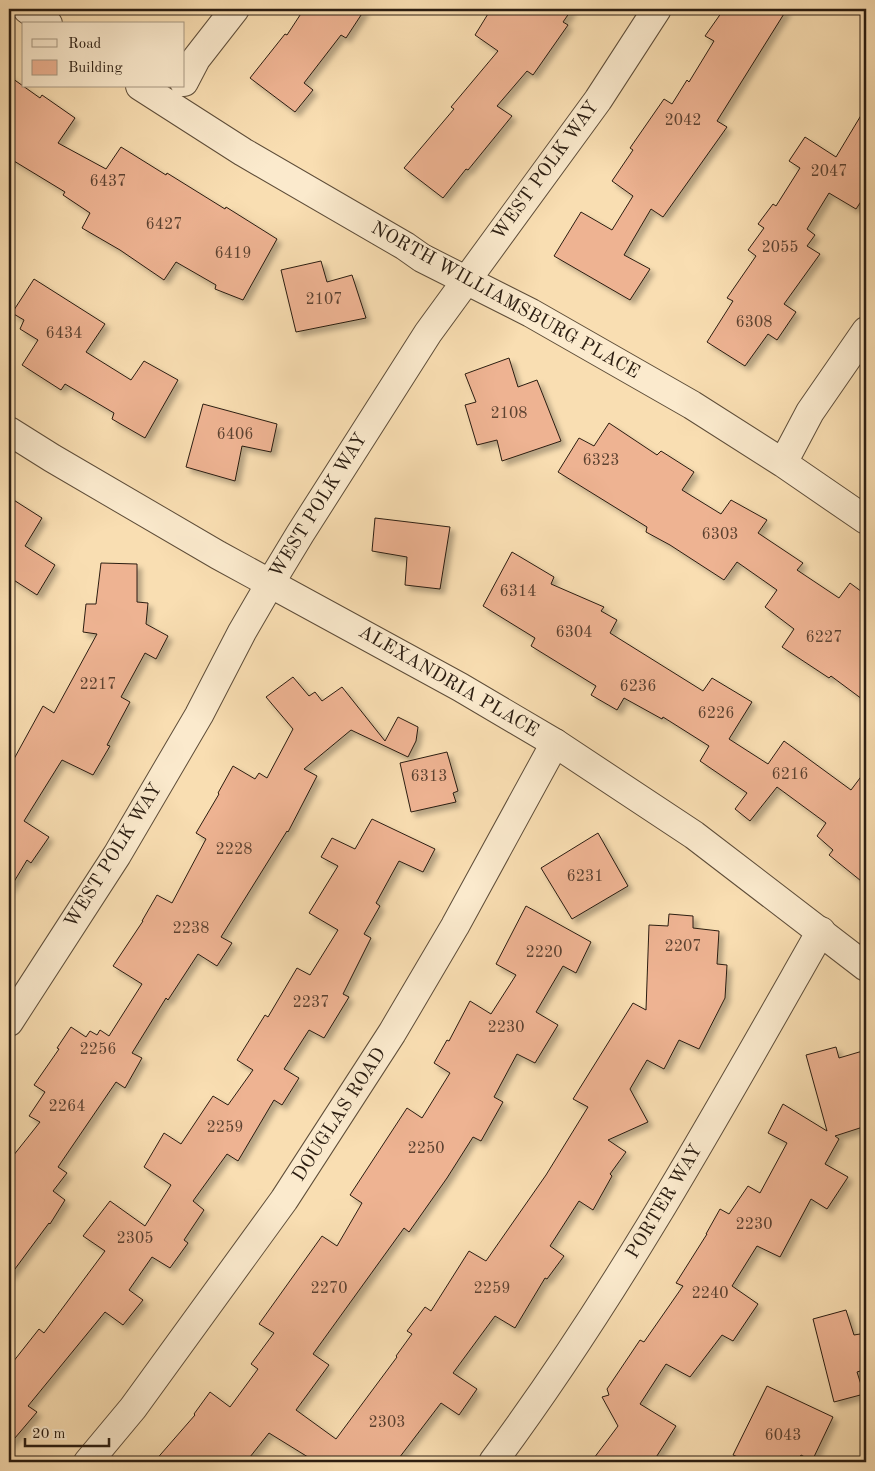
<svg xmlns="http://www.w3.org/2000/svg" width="875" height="1471" viewBox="0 0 875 1471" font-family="'Old Standard TT',serif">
  <defs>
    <filter id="shadow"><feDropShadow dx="4.5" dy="4.5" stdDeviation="2.5" flood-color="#0004"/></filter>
  </defs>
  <rect width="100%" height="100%" fill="#f9deb2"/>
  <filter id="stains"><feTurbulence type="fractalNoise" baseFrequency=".004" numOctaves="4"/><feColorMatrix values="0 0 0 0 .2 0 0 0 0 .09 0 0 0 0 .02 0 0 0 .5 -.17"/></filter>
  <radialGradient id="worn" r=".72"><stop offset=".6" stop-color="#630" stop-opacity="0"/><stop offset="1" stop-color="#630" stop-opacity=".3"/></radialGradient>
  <path fill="#eeb392" stroke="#2b1d11" filter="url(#shadow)" d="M304,9H365L346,38L341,35L304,83L313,90L295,112L250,78L285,34L287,35Z
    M491,9H572L563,22L568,25L533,75L527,71L497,106L512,116L468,170L466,169L443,198L404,168L454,109L451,107L498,51L475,35Z
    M724,9H787L717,121L727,127L663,217L651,209L624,255L650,269L630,300L554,256L581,212L612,230L633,196L612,181L633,150L630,148L664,99L672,104L687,80L689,82L714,41L705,36Z
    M9,76L40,98L42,95L75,118L58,143L106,169L121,147L166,175L167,173L225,209L226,207L277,239L243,300L215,289L216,285L176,262L164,280L120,250L82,228L90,213L63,195L65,192L9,158Z
    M866,107V194L856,209L829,193L807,229L815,235L807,246L820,254L784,304L796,312L777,340L768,334L745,366L707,342L733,301L727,298L756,256L748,250L764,228L758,224L773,204L776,206L800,168L789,161L805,137L836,157Z
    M321,261L327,282L352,275L366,318L296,332L281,270Z
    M34,279L105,324L86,352L131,380L144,361L178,380L145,438L112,419L114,413L65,384L61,390L22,365L38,340L20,329L24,320L12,313Z
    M509,358L518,387L537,380L561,441L502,461L497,440L477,445L465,405L476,402L465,374Z
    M203,404L277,424L271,452L242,446L235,481L186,467Z
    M609,423L657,455L661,451L694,472L682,490L721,514L731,500L767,520L758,533L803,563L797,570L839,598L850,583L866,595V702L831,676L829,678L782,647L794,629L765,607L777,590L737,562L724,580L670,545L646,532L647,527L558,472L579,438L594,446Z
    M9,497L42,518L25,546L55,565L37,595L9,577Z
    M375,518L450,527L440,589L405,585L407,557L372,551Z
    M512,552L554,577L551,584L604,607L601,611L617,620L610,633L703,691L712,678L752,702L729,739L768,764L784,741L851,790L866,770V885L829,855L833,850L817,836L826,823L777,787L750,821L735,809L747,793L700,761L709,746L663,717L662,719L624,698L617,710L591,695L596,686L531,646L535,638L483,606Z
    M101,563L137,564V602L148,603L146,624L168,636L156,659L145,653L121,697L130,702L107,745L110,746L93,775L62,760L24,821L49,837L31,863L27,860L9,890V768L43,706L54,713L97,634L83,632L86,604H96Z
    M293,677L309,696L315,692L322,701L342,687L385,741L398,717L418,727L416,741L408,757L351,730L304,769L317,776L288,832L287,831L221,937L232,943L217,966L198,954L168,1000L166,998L132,1053L142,1058L125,1088L116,1082L58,1167L67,1173L53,1191L65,1200L50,1224L49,1223L9,1277V1161L40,1122L29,1116L45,1092L34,1085L59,1049L57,1048L71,1027L86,1037L90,1031L97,1035L100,1030L109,1036L142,984L113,966L143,921H142L157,895L172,903L206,839L196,833L219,794L218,793L233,766L255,779L259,773L267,778L293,729L266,697Z
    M447,752L458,791L453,793L456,802L411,812L400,763Z
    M372,819L435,849L423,872L399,861L376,903L380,906L364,934L371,938L343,994L349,997L324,1038L309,1030L284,1069L299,1078L282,1105L274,1100L238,1161L227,1154L193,1201L204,1210L184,1240L188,1243L170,1268L152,1257L129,1290L143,1300L123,1325L105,1312L28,1406L37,1412L9,1445V1367L39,1329L44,1333L105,1251L83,1236L110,1201L145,1226L171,1185L144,1167L164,1133L181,1144L213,1096L228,1105L253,1070L237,1060L265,1015L268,1017L297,968L310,975L338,930L309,913L338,866L321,857L332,838L355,849Z
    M598,833L628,886L572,919L541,868Z
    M526,906L591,942L576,973L563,966L536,1012L558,1025L535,1063L517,1054L494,1097L503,1102L481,1141L473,1137L447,1178L409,1232L404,1228L313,1354L329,1365L296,1410L336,1439L397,1357L396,1356L412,1334L407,1331L425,1307L431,1311L469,1251L486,1261L546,1175L588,1107L573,1099L633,1003L646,1010L649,925L668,926L669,914L693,916V928L719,931L717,964L727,965L725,998L699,1049L679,1040L664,1069L647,1060L630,1089L648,1122L608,1140L626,1152L610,1174L612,1176L593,1210L579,1201L550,1246L564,1256L547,1279L545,1278L515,1328L495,1316L453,1373L477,1389L459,1415L441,1403L396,1462H316L269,1433L246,1462H154L195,1415L194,1414L210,1392L230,1407L258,1369L251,1364L274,1333L259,1324L322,1236L337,1246L362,1203L350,1195L407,1108L422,1118L450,1073L434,1063L447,1040L449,1041L470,1001L491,1014L516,975L496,964Z
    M836,1047L839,1058L866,1050V1126L835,1136L839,1139L825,1164L848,1177L827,1209L811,1199L780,1257L757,1246L732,1286L758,1304L733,1341L722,1335L690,1377L666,1364L640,1404L676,1426L653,1462H591L618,1426L602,1397L609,1395L607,1389L640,1340L644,1342L683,1286L676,1283L707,1234H706L720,1209L729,1214L748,1186L760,1193L787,1143L768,1133L783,1104L827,1131L806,1055Z
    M846,1310L854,1335L866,1333V1369L857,1372L864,1394L834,1402L813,1319Z
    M767,1386L833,1417L812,1461L801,1455L797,1462H750L733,1455Z"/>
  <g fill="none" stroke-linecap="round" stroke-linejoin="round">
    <defs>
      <path id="minor" d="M27,9L48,24
        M184,82L196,59L235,9
        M140,86L243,152L405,246L422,258L531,313L692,405L783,463L866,520
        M783,463L810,412L866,331
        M9,1022L117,855L199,715L242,632L271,582L300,534L428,333L598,100L657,9
        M88,1462L133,1408L284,1200L392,1033L455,926L555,743
        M493,1462C617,1295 718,1112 821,931"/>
      <path id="tertiary" d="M9,431L52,458L218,555L460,687L555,743L694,835L866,967"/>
    </defs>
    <use href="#minor" stroke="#5e4d39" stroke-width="30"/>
    <use href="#tertiary" stroke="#5e4d39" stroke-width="30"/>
    <use href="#minor" stroke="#fbeacd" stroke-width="28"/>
    <use href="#tertiary" stroke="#fbeacd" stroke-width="28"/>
  </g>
  <g text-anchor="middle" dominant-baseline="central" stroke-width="4.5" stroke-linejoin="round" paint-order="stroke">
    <g font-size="16" fill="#5c4231">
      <text x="683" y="121">2042</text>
      <text x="829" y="172">2047</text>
      <text x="108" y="182">6437</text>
      <text x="164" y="225">6427</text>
      <text x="780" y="248">2055</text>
      <text x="233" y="254">6419</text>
      <text x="324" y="300">2107</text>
      <text x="754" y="323">6308</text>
      <text x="64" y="334">6434</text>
      <text x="509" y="414">2108</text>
      <text x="235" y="435">6406</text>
      <text x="601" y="461">6323</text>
      <text x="720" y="535">6303</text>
      <text x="518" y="592">6314</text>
      <text x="574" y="633">6304</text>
      <text x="824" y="638">6227</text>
      <text x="98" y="685">2217</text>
      <text x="638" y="687">6236</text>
      <text x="716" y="714">6226</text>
      <text x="790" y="775">6216</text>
      <text x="429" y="777">6313</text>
      <text x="234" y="850">2228</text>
      <text x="585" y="877">6231</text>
      <text x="191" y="929">2238</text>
      <text x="683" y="947">2207</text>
      <text x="544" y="953">2220</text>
      <text x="311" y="1003">2237</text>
      <text x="506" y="1028">2230</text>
      <text x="98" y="1050">2256</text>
      <text x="67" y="1107">2264</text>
      <text x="225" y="1128">2259</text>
      <text x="426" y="1149">2250</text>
      <text x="754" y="1225">2230</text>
      <text x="135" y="1239">2305</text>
      <text x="329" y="1289">2270</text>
      <text x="492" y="1289">2259</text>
      <text x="710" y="1294">2240</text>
      <text x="387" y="1423">2303</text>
      <text x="783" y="1436">6043</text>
    </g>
    <g font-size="19" fill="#2b1d11" stroke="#fbeacd">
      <text transform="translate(546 171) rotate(-54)">WEST POLK WAY</text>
      <text transform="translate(505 301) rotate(29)">NORTH WILLIAMSBURG PLACE</text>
      <text transform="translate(319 506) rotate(-58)">WEST POLK WAY</text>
      <text transform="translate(448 682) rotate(30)">ALEXANDRIA PLACE</text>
      <text transform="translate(114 856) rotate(-58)">WEST POLK WAY</text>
      <text transform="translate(340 1115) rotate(-57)">DOUGLAS ROAD</text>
      <text transform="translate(665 1202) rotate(-59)">PORTER WAY</text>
    </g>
  </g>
  <rect width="875" height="1471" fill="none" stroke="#f9deb2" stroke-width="30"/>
  <rect x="10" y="10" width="855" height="1451" fill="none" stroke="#2b1d11" stroke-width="2.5"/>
  <rect x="15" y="15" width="845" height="1441" fill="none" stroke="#2b1d11"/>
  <rect x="22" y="22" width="162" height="65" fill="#fbeacd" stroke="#a89882"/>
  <rect x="32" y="39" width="25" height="8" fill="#fbeacd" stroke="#a89882"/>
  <text x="68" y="48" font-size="15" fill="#2b1d11">Road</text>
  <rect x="32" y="60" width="25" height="15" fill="#eeb392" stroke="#a89882"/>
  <text x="68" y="72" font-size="15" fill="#2b1d11">Building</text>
  <path d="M25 1438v8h84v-8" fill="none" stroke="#2b1d11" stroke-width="2.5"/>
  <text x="32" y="1438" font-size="15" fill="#2b1d11" stroke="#fbeacd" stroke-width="4" paint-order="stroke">20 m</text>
  <rect width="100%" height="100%" filter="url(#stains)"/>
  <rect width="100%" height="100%" fill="url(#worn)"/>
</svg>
